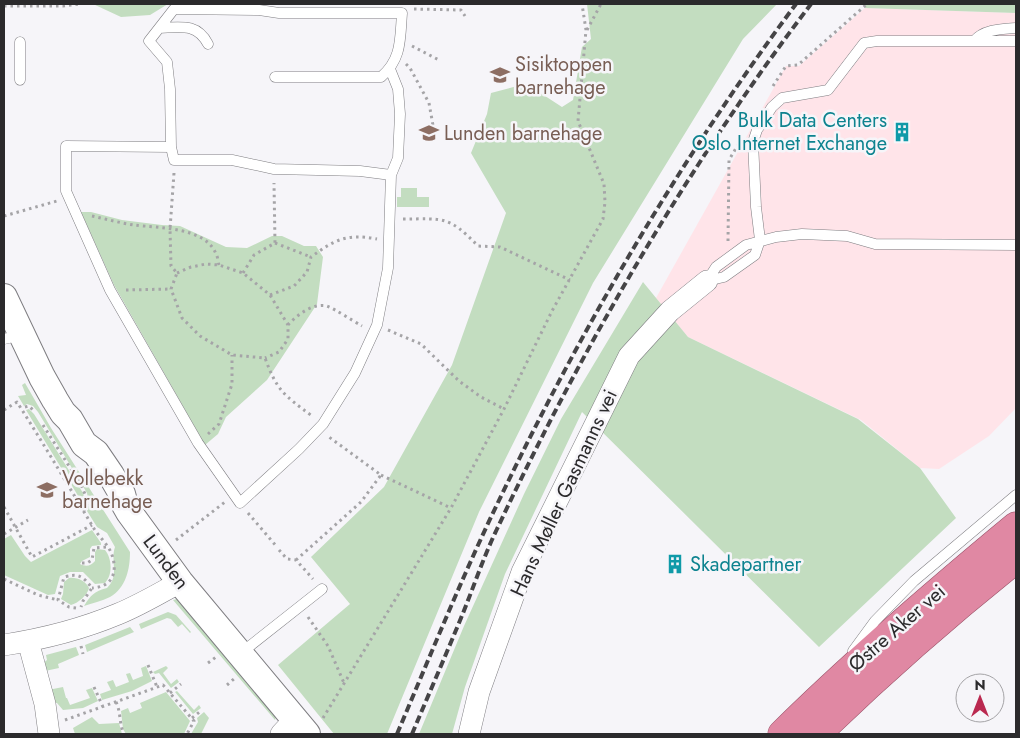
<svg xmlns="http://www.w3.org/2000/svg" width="1020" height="738" viewBox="0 0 1020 738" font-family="Jost,sans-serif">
  <rect width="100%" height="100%" fill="#f6f5f9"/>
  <path fill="#ffe4e9" d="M865,8L1016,13V408L989,436L939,469L920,468L861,420L688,337L656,298L786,66H799Z"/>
  <path fill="#c3ddc0" d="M93,4H168L150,15L121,17Z
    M587,4H777L743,39L593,283L479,512L387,734H334L278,665L350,604L311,557L384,487L452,365L506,213L471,153L487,114L491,93L517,86L542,94L562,107L573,100L582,47L591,39Z
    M865,4H1016V13L865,8Z
    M401,188H417V197H429V207H397V197H401Z
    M81,212H91L122,220L162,225L180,226L226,247L247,248L272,236H282L304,246H316L323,257L317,304L267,380L226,417L218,434L205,445L114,285Z
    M643,282L688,337L858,419L920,468L956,518L819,647L582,412L505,574L465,687L452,734H419L464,626L524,494L561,419Z
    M25,383L51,428L130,552C130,569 126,588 110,597C102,601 92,603 84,606C90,596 94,591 107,588C120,576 110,561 115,547L107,533L97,527L87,511L89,504L87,493L38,412L33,406L27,404L24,406L18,396L26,395L22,385Z
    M29,409L34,414L83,493L85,500L83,504L26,410Z
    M92,530L101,543V545L92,546L90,549V557L82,561L80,564C86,567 91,566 95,561V552L97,549L105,550C112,558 113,575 105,583L95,584L83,572H70L60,576L55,594L48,595L4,575V539L11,535L25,556L31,562Z
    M69,578C77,577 86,581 89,588C87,596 78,603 71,605L61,599L63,594L64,582Z
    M177,599L277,714L275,720L173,600Z
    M168,612L176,615L191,632L190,633L182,624L178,627L171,619L167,618L141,629L139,624Z
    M130,627L134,632L87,652L85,645Z
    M76,647L79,655L58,664L59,668L45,671L43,663L47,660L46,655Z
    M146,666L152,681L132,691L102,700L100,694L111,690L107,682L113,680L116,687L129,682L126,674L130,673L133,680L143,676L141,668Z
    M166,666L168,668L163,673L171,684L177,679L179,682L171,688L159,673L155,674L153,672Z
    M63,687L66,698H67L70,705L90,698L86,690L92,688L98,701L83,708L63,710L57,703H51L48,690Z
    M177,691L194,710L199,705L201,708L193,714L175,692Z
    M166,692L190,721L184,734H126L123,729L121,711L128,708L130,713L142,708L140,703Z
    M204,712L209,718L201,734H191L198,722L197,718Z
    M92,717L99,724L119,723L122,734H75L73,728Z"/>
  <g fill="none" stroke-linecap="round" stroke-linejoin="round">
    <defs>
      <path id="service" d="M160,28C181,27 197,23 208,44
        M974,41C984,29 1002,29 1016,28
        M390,69L398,89L400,114L398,158L391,175L388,268L377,325L355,373L323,424L299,449L240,503L198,443L110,290L66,191V146L171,147L174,160H232L274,169L360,171L391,175
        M20,80V42
        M171,147L170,89L167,62L149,41L174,9L259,10L279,13H402C400,39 402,59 381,77H275
        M707,281L724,277L755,255L760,240L756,207L753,142L757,130L772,107L782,98L828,90L864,43L877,41H1016
        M707,281L716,267L746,245L776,237L802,234L847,236L875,244L1016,245
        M4,339L22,335
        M853,651L875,621L914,581L1016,495
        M241,653L322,589"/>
      <path id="minor" d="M28,641L45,704L49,734
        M4,645C43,639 82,629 118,614C140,605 160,593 180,582
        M281,734L295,719
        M469,734L479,692L522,572L629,356L670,311L707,281"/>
      <path id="tertiary" d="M4,297L42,377L55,400L63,413L70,420L84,444L96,453L111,475L122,494L125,505L129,512L180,582L307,734"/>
      <path id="trunk" d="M782,734C856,661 935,593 1016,526
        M817,734C880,673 947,614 1016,559"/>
    </defs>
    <use href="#service" stroke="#7e7d81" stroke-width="11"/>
    <use href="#minor" stroke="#7e7d81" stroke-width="22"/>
    <use href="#tertiary" stroke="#7e7d81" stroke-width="28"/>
    <use href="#trunk" stroke="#9b546a" stroke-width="29"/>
    <path stroke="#a5a4a7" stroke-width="3" stroke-dasharray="2.5 4" stroke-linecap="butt" d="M4,6H63L80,4
      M414,9L461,10L465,16
      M587,30L601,4
      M412,46L439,60
      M406,64L410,68L429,103L434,131
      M773,86L786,66L798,65L867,4
      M174,173L170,229L171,266L177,273L171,289L182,318L200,336L232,355L265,358C277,391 284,395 312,416
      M4,216L57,201
      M92,216C106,219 120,223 134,225C158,228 206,227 216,254C218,257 218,262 219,265
      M403,219C444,219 448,215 478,246L500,247L570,280
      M728,241L729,160L739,143
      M275,243L311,257
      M177,273L191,267L206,264L219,265L243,273L270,295L288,325V339L279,352L265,358
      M243,273L254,255L275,243L274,183
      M126,290L171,289
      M270,295L294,286L307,272L311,257C334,240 347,233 377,239
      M288,325C297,315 312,303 327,306C335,309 353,321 362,326
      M388,330L421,344L459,381L481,397L504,409
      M25,407L29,406L34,411
      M4,410L17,402C43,443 68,485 93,527C98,536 109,545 112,555C118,573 112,587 92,588
      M43,425L81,485L88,501L84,511
      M208,434L219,424L232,384V355
      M381,475L451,508
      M4,507L32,557L92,525
      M248,513L277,547
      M176,540L225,502
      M279,550L287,559L296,560L313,579
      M296,560L361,502L381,475L329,437
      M82,563H87L92,560L94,548L107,547
      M4,579L38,595L58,600
      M76,608L69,607L58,600L64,577C78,573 83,576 92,588L83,601L81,607
      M308,617L328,646L344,683
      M81,646L83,654
      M208,663L216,657
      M148,665L157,687
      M227,685L235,678
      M94,687L103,707
      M170,693L181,684
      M116,702C121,712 119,724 124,734
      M192,718L202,710
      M323,718L451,508L504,409L552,311L603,219L605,202L604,184L578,121L586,30L582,4
      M65,720L163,685L194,721L187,734"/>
    <use href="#service" stroke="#fff" stroke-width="10"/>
    <use href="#minor" stroke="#fff" stroke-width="21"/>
    <use href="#tertiary" stroke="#fff" stroke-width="26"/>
    <use href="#trunk" stroke="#e088a3" stroke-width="28"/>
    <path stroke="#454446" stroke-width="4" stroke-dasharray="8 4" stroke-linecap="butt" d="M397,734C428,661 458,587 492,515C578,334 676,165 796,4
      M412,734C428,696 445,657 461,618C473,589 483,558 497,529C584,344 687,167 811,4"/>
    <path stroke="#a5a4a7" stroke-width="3" stroke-dasharray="2.5 4" stroke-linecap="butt" d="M4,534L28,520"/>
  </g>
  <defs>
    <symbol id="school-bare" viewBox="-9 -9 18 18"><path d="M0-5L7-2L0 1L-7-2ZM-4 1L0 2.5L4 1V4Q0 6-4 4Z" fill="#8d6e63" stroke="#f6f5f9" stroke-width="2.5" paint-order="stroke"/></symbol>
    <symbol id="building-bare" viewBox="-9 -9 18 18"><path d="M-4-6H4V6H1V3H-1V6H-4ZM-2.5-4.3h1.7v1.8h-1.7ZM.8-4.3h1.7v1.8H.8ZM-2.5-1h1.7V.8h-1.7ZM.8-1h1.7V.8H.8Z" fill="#0f9aa8" stroke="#f6f5f9" stroke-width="2.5" paint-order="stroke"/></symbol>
  </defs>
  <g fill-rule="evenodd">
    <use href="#school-bare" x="486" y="61" width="28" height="28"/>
    <use href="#building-bare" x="888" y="118" width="28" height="28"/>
    <use href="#school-bare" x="415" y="119" width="28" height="28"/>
    <use href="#school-bare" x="33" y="476" width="28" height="28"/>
    <use href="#building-bare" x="661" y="550" width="28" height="28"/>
  </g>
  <g text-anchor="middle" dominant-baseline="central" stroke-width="5" stroke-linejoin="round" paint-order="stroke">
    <g font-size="20" fill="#785e54" stroke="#f6f5f9" text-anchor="start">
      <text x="515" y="64">Sisiktoppen<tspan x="515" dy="23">barnehage</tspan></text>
      <text x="444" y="133">Lunden barnehage</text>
      <text x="62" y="478">Vollebekk<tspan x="62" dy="23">barnehage</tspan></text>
    </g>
    <g font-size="20" fill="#0d838f" stroke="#f6f5f9" text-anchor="end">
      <text x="887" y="120">Bulk Data Centers<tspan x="887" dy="23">Oslo Internet Exchange</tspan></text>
      <text x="690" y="564" text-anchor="start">Skadepartner</text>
    </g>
    <g font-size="20" fill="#2b2a2c" stroke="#f6f5f9">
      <text transform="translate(564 493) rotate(-65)">Hans Møller Gasmanns vei</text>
      <text transform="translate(166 562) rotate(53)">Lunden</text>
      <text transform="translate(897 628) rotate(-41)">Østre Aker vei</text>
    </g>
  </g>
  <rect width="1020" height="738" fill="none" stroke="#2b2a2c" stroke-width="10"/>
  <g transform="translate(980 698)"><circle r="24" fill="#f6f5f9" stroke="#a5a4a7"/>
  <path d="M0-4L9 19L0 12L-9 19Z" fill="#ba2950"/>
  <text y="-8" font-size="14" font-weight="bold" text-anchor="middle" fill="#2b2a2c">N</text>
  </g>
</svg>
